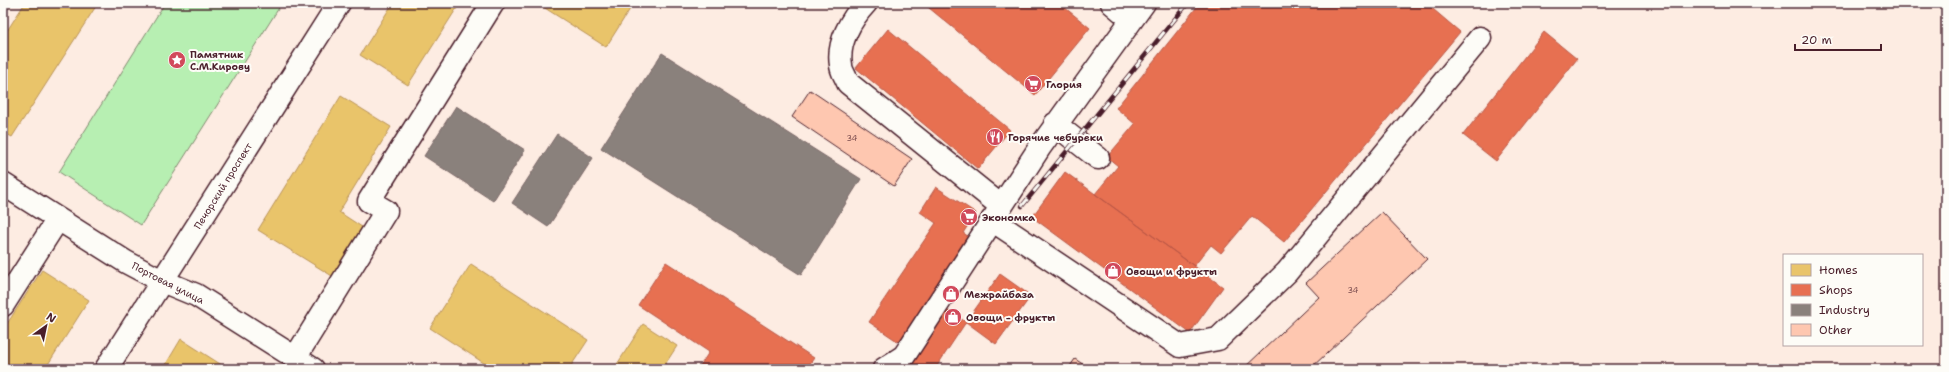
<svg xmlns="http://www.w3.org/2000/svg" width="1949" height="372" viewBox="0 0 1949 372" font-family="'Shantell Sans',sans-serif">
  <rect width="100%" height="100%" fill="#fdece2"/>
  <filter id="ink" filterUnits="userSpaceOnUse"><feTurbulence type="fractalNoise" baseFrequency=".025" numOctaves="2"/><feDisplacementMap in="SourceGraphic" scale="8" xChannelSelector="R" yChannelSelector="G"/><feConvolveMatrix kernelMatrix="1 2 1 2 8 2 1 2 1" color-interpolation-filters="sRGB"/></filter>
  <g filter="url(#ink)">
    <path fill="#b7efb2" stroke="#80876e" d="M165,3H282L141,225L59,172Z"/>
    <path fill="#e9c46a" stroke="#b99257" d="M25,3H98L12,137L3,132V37Z
      M393,3H460L408,85L360,55Z
      M537,3H620L630,9L606,47Z
      M341,96L391,127L339,212L368,231L337,279L258,230Z
      M471,264L588,340L569,369H493L430,328Z
      M42,270L89,300L45,369H3V330Z
      M643,324L677,346L662,369H614Z
      M181,339L228,369H163Z"/>
    <path fill="#e76f51" stroke="#b85746" d="M923,3H1059L1090,28L1035,95Z
      M1200,3H1428L1427,4L1460,32L1284,242L1252,216L1221,253L1211,245L1194,266L1095,194L1118,166L1107,157L1135,124L1116,108Z
      M888,29L1010,130L978,169L856,68Z
      M1544,32L1577,59L1496,161L1463,135Z
      M1065,172L1223,287L1190,333L1032,217Z
      M936,187L976,213L963,233L971,238L900,343L869,322L936,223L920,212Z
      M666,262L814,358L806,369H698L709,352L638,305Z
      M1000,274L1031,296L996,344L966,322Z
      M942,307L966,322L935,369H921L907,360Z"/>
    <path fill="#8a817c" stroke="#776464" d="M662,53L861,179L801,275L601,148Z
      M456,106L525,150L493,201L424,156Z
      M557,134L593,158L548,227L512,203Z"/>
    <path fill="#fec7b0" stroke="#4a1f2b" d="M810,90L912,159L894,186L792,117Z
      M1382,212L1427,259L1310,369H1243L1319,297L1306,283Z
      M1075,359L1090,369H1068Z"/>
    <g fill="none" stroke-linecap="round" stroke-linejoin="round">
      <defs>
        <path id="minor" d="M866,3C851,19 837,43 841,65C841,71 846,77 848,83L1001,206
          M1112,3L1131,19
          M1055,124L1098,158
          M3,184L126,262L162,281L196,295L313,369
          M992,220L1180,346L1218,339L1287,272L1480,38
          M3,305L58,219
          M295,358L386,211L369,201L493,3
          M884,369L904,356L1040,147L1144,3"/>
        <path id="major" d="M106,369L339,3"/>
      </defs>
      <use href="#minor" stroke="#4a1f2b" stroke-width="25"/>
      <use href="#major" stroke="#4a1f2b" stroke-width="25"/>
      <use href="#minor" stroke="#fdfcf7" stroke-width="22"/>
      <use href="#major" stroke="#fdfcf7" stroke-width="22"/>
      <defs>
        <path id="rail" d="M1022,206L1188,3"/>
      </defs>
      <use href="#rail" stroke="#4a1f2b" stroke-width="4.5"/>
      <use href="#rail" stroke="#fdfcf7" stroke-width="3" stroke-dasharray="9" stroke-linecap="butt"/>
    </g>
  </g>
  <defs>
    <symbol id="sight-disc" viewBox="-11 -11 22 22"><circle r="9.5" fill="#d1495b" stroke="#fdfcf7"/><path d="M0-6L1.8-2.2L6-1.7L2.9 1.2L3.7 5.4L0 3.3L-3.7 5.4L-2.9 1.2L-6-1.7L-1.8-2.2Z" fill="#fff"/></symbol>
    <symbol id="supermarket-disc" viewBox="-11 -11 22 22"><circle r="9.5" fill="#d1495b" stroke="#fdfcf7"/><path d="M-6-5.5h2.5l.6 2H6L4.5 2H-2.5L-4.4-4H-6ZM-1.5 3.2a1.3 1.3 0 1 0 .1 0ZM3 3.2a1.3 1.3 0 1 0 .1 0Z" fill="#fff"/></symbol>
    <symbol id="restaurant-disc" viewBox="-11 -11 22 22"><circle r="9.5" fill="#d1495b" stroke="#fdfcf7"/><path d="M-5-6h1v4h1v-4h1v4h1v-4h1v5L-1.5 .5V6h-2V.5L-5-1ZM5-6V6H3V1.5H1.5Q1.5-4 5-6Z" fill="#fff"/></symbol>
    <symbol id="shop-disc" viewBox="-11 -11 22 22"><circle r="9.5" fill="#d1495b" stroke="#fdfcf7"/><path d="M-5-2.5h2.3a2.7 3.5 0 0 1 5.4 0H5L5.5 6h-11ZM-1.5-2.5h3a1.5 2.3 0 0 0-3 0Z" fill="#fff"/></symbol>
  </defs>
  <g fill-rule="evenodd">
    <use href="#sight-disc" x="167" y="50" width="20" height="20"/>
    <use href="#supermarket-disc" x="1023" y="74" width="20" height="20"/>
    <use href="#restaurant-disc" x="985" y="127" width="20" height="20"/>
    <use href="#supermarket-disc" x="959" y="207" width="20" height="20"/>
    <use href="#shop-disc" x="1103" y="261" width="20" height="20"/>
    <use href="#shop-disc" x="941" y="284" width="20" height="20"/>
    <use href="#shop-disc" x="943" y="307" width="20" height="20"/>
  </g>
  <g text-anchor="middle" dominant-baseline="central" stroke-width="4" stroke-linejoin="round" paint-order="stroke">
    <g font-size="8" fill="#77494c">
      <text x="852" y="138">34</text>
      <text x="1353" y="290">34</text>
    </g>
    <g font-size="10" font-weight="bold" fill="#4a1f2b" stroke="#fdfcf7" text-anchor="start">
      <text x="190" y="54">Памятник<tspan x="190" dy="12">С.М.Кирову</tspan></text>
      <text x="1046" y="84">Глория</text>
      <text x="1008" y="137">Горячие чебуреки</text>
      <text x="982" y="217">Экономка</text>
      <text x="1126" y="271">Овощи и фрукты</text>
      <text x="964" y="294">Межрайбаза</text>
      <text x="966" y="317">Овощи - фрукты</text>
    </g>
    <g font-size="10" fill="#4a1f2b" stroke="#fdfcf7">
      <text transform="translate(223 186) rotate(-58)">Печорский проспект</text>
      <text transform="translate(168 283) rotate(27)">Портовая улица</text>
    </g>
  </g>
  <rect width="1949" height="372" fill="none" stroke="#fdfcf7" stroke-width="16"/>
  <rect x="8" y="8" width="1933" height="356" fill="none" stroke="#4a1f2b" stroke-width="1.5" filter="url(#ink)"/>
  <rect x="1783" y="254" width="140" height="92" fill="#fdfcf7" stroke="#b5a4a5"/>
  <rect x="1791" y="264" width="20" height="12" fill="#e9c46a" stroke="#b5a4a5"/>
  <text x="1819" y="274" font-size="12" fill="#4a1f2b">Homes</text>
  <rect x="1791" y="284" width="20" height="12" fill="#e76f51" stroke="#b5a4a5"/>
  <text x="1819" y="294" font-size="12" fill="#4a1f2b">Shops</text>
  <rect x="1791" y="304" width="20" height="12" fill="#8a817c" stroke="#b5a4a5"/>
  <text x="1819" y="314" font-size="12" fill="#4a1f2b">Industry</text>
  <rect x="1791" y="324" width="20" height="12" fill="#fec7b0" stroke="#b5a4a5"/>
  <text x="1819" y="334" font-size="12" fill="#4a1f2b">Other</text>
  <g transform="translate(46 326) rotate(33)" stroke="#fdfcf7" stroke-width="3" paint-order="stroke">
  <path d="M0-3L7 15L0 10L-7 15Z" fill="#4a1f2b"/>
  <text y="-6" font-size="11" font-weight="bold" text-anchor="middle" fill="#4a1f2b">N</text>
  </g>
  <path d="M1795 44v6h86v-6" fill="none" stroke="#4a1f2b" stroke-width="2"/>
  <text x="1801" y="44" font-size="12" fill="#4a1f2b" stroke="#fdfcf7" stroke-width="3" paint-order="stroke">20 m</text>
</svg>
